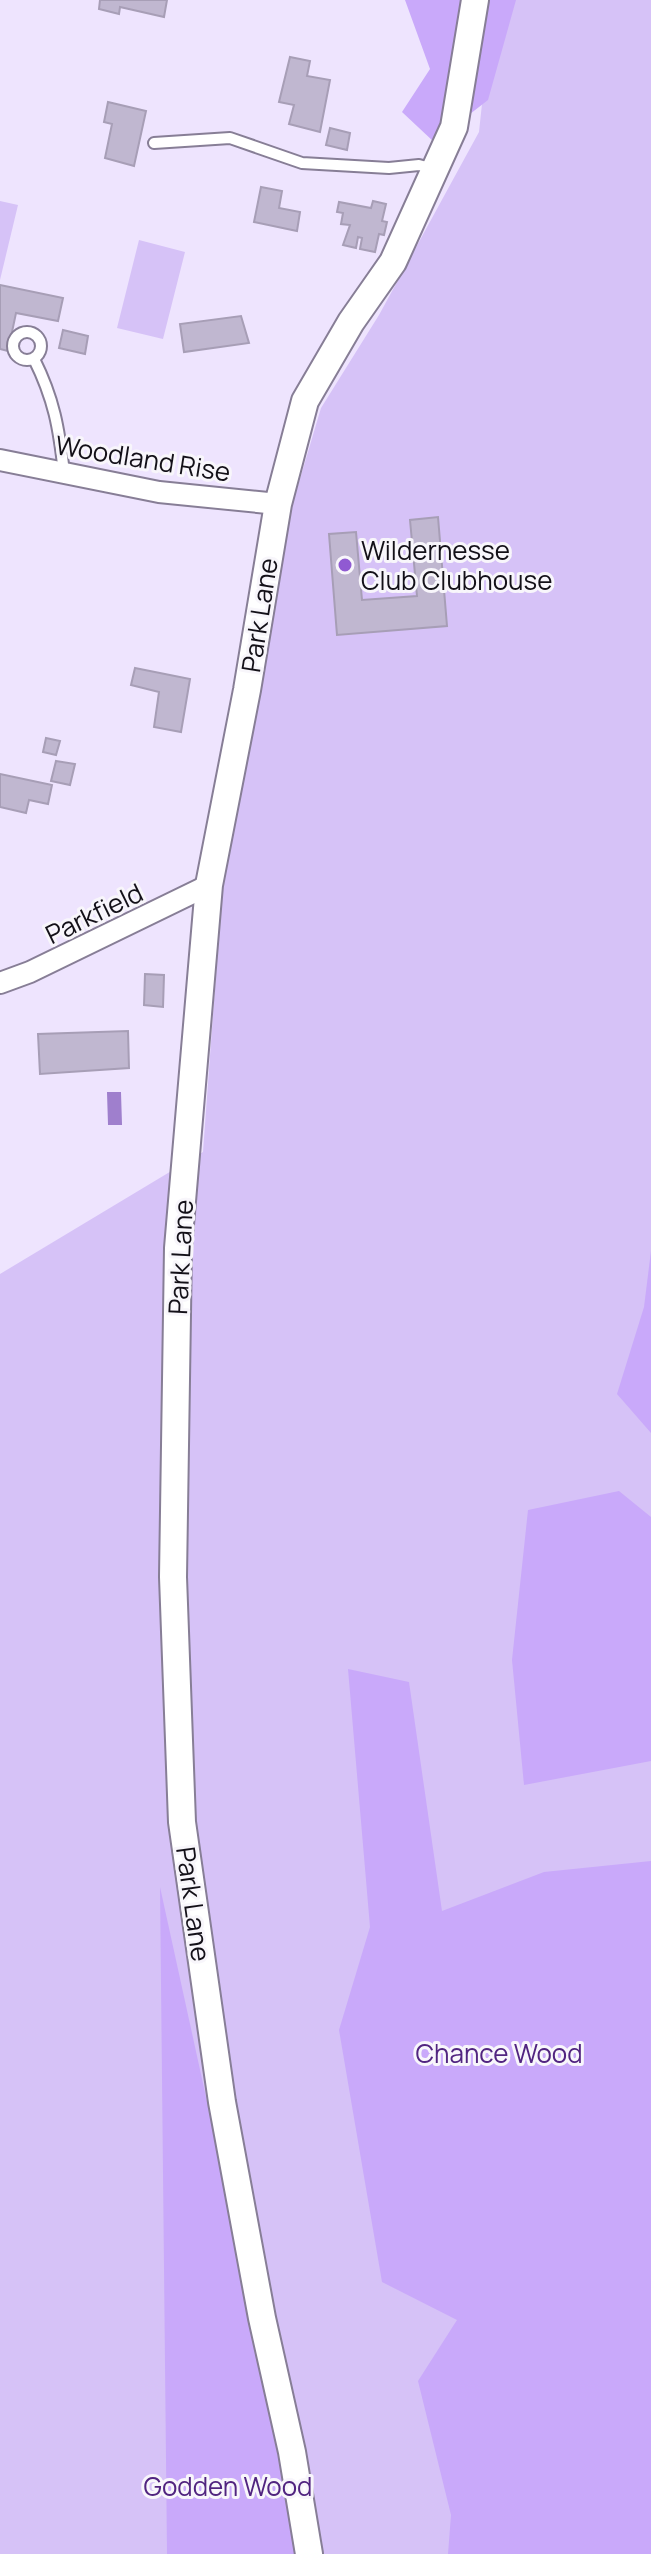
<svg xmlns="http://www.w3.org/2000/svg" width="651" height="2554" viewBox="0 0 651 2554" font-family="Manrope,sans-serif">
  <rect width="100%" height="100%" fill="#eee4fe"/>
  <path fill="#d6c2f7" d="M493,0H651V2554H0V1274L203,1152L222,891L291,509L321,408L379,315L479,132Z
    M0,201L18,205L0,280Z
    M139,240L185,252L163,339L117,328Z"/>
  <path fill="#c9a9fa" d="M405,0H516L488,100L434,142L402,112L430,69Z
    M651,1251V1433L617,1394L644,1307Z
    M619,1491L651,1517V1761L524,1785L512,1660L528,1510Z
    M348,1669L409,1682L442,1911L544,1872L651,1861V2554H448L451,2515L418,2381L457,2320L382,2282L339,2030L370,1927Z
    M160,1887L306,2554H167Z"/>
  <path fill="#9f7fcd" d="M107,1092H121L122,1125H108Z"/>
  <path fill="#c0b7d0" stroke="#a79eb6" stroke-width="2" d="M100,0H167L164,17L120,7L119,14L99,9Z
    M290,57L310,61L307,76L330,80L320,132L289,124L294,105L279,102Z
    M108,102L146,111L134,166L105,158L112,124L104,122Z
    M330,128L350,133L347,150L326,145Z
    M261,187L282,191L279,208L300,212L297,231L254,222Z
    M373,201L386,204L382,221L387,222L384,235L379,234L375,252L360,249L362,238L358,237L356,248L343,245L350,225L341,224L343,213L337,212L339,202L371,208Z
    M0,285L63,298L58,321L16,313L8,351L0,349Z
    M241,316L249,343L184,352L180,324Z
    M63,330L88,336L85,354L59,348Z
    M438,517L447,626L337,635L329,534L356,532L362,600L417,596L410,520Z
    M135,668L190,679L181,732L154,727L159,692L131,685Z
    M46,738L60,741L56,755L43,752Z
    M56,761L75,764L70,785L51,781Z
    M0,774L52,785L48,804L29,800L26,813L0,807Z
    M145,974L164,975L163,1007L144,1005Z
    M128,1031L129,1068L40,1074L38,1034Z"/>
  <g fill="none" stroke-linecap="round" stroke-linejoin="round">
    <defs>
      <path id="service" d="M154,143L230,138L302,163L389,168L419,165L434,169
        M13 346a14 14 0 1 1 28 0a14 14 0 1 1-28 0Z
        M34,359C54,399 59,428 64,473"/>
      <path id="minor" d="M0,460L159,492L278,504
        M0,983L30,972L209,885"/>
      <path id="tertiary" d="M309,2554L292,2452L262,2318L222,2102L182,1822L173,1577L178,1248L209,885L247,690L278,504L305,401L351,322L393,262L454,127L475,0"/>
    </defs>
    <use href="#service" stroke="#877e96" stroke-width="14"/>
    <use href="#minor" stroke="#877e96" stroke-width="24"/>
    <use href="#tertiary" stroke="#877e96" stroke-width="30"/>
    <use href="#service" stroke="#fff" stroke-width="10"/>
    <use href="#minor" stroke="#fff" stroke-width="20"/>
    <use href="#tertiary" stroke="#fff" stroke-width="26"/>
  </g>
  <circle fill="#905ad2" stroke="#f8f6fb" stroke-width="3" cx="345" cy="565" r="8"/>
  <g text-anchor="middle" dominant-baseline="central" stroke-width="6" stroke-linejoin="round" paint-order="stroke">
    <g font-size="26" fill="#131018" stroke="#f8f6fb">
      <text transform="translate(143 458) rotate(9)">Woodland Rise</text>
      <text transform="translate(259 615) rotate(-81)">Park Lane</text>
      <text transform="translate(94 913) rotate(-26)">Parkfield</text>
      <text transform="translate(180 1257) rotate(-87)">Park Lane</text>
      <text transform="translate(194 1904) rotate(82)">Park Lane</text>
    </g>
    <g font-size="26" fill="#131018" stroke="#f8f6fb" text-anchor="start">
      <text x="361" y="550">Wildernesse<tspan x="361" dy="30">Club Clubhouse</tspan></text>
    </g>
    <g font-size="26" fill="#512480" stroke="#f8f6fb">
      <text x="499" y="2053">Chance Wood</text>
      <text x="228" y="2486">Godden Wood</text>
    </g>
  </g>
</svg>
